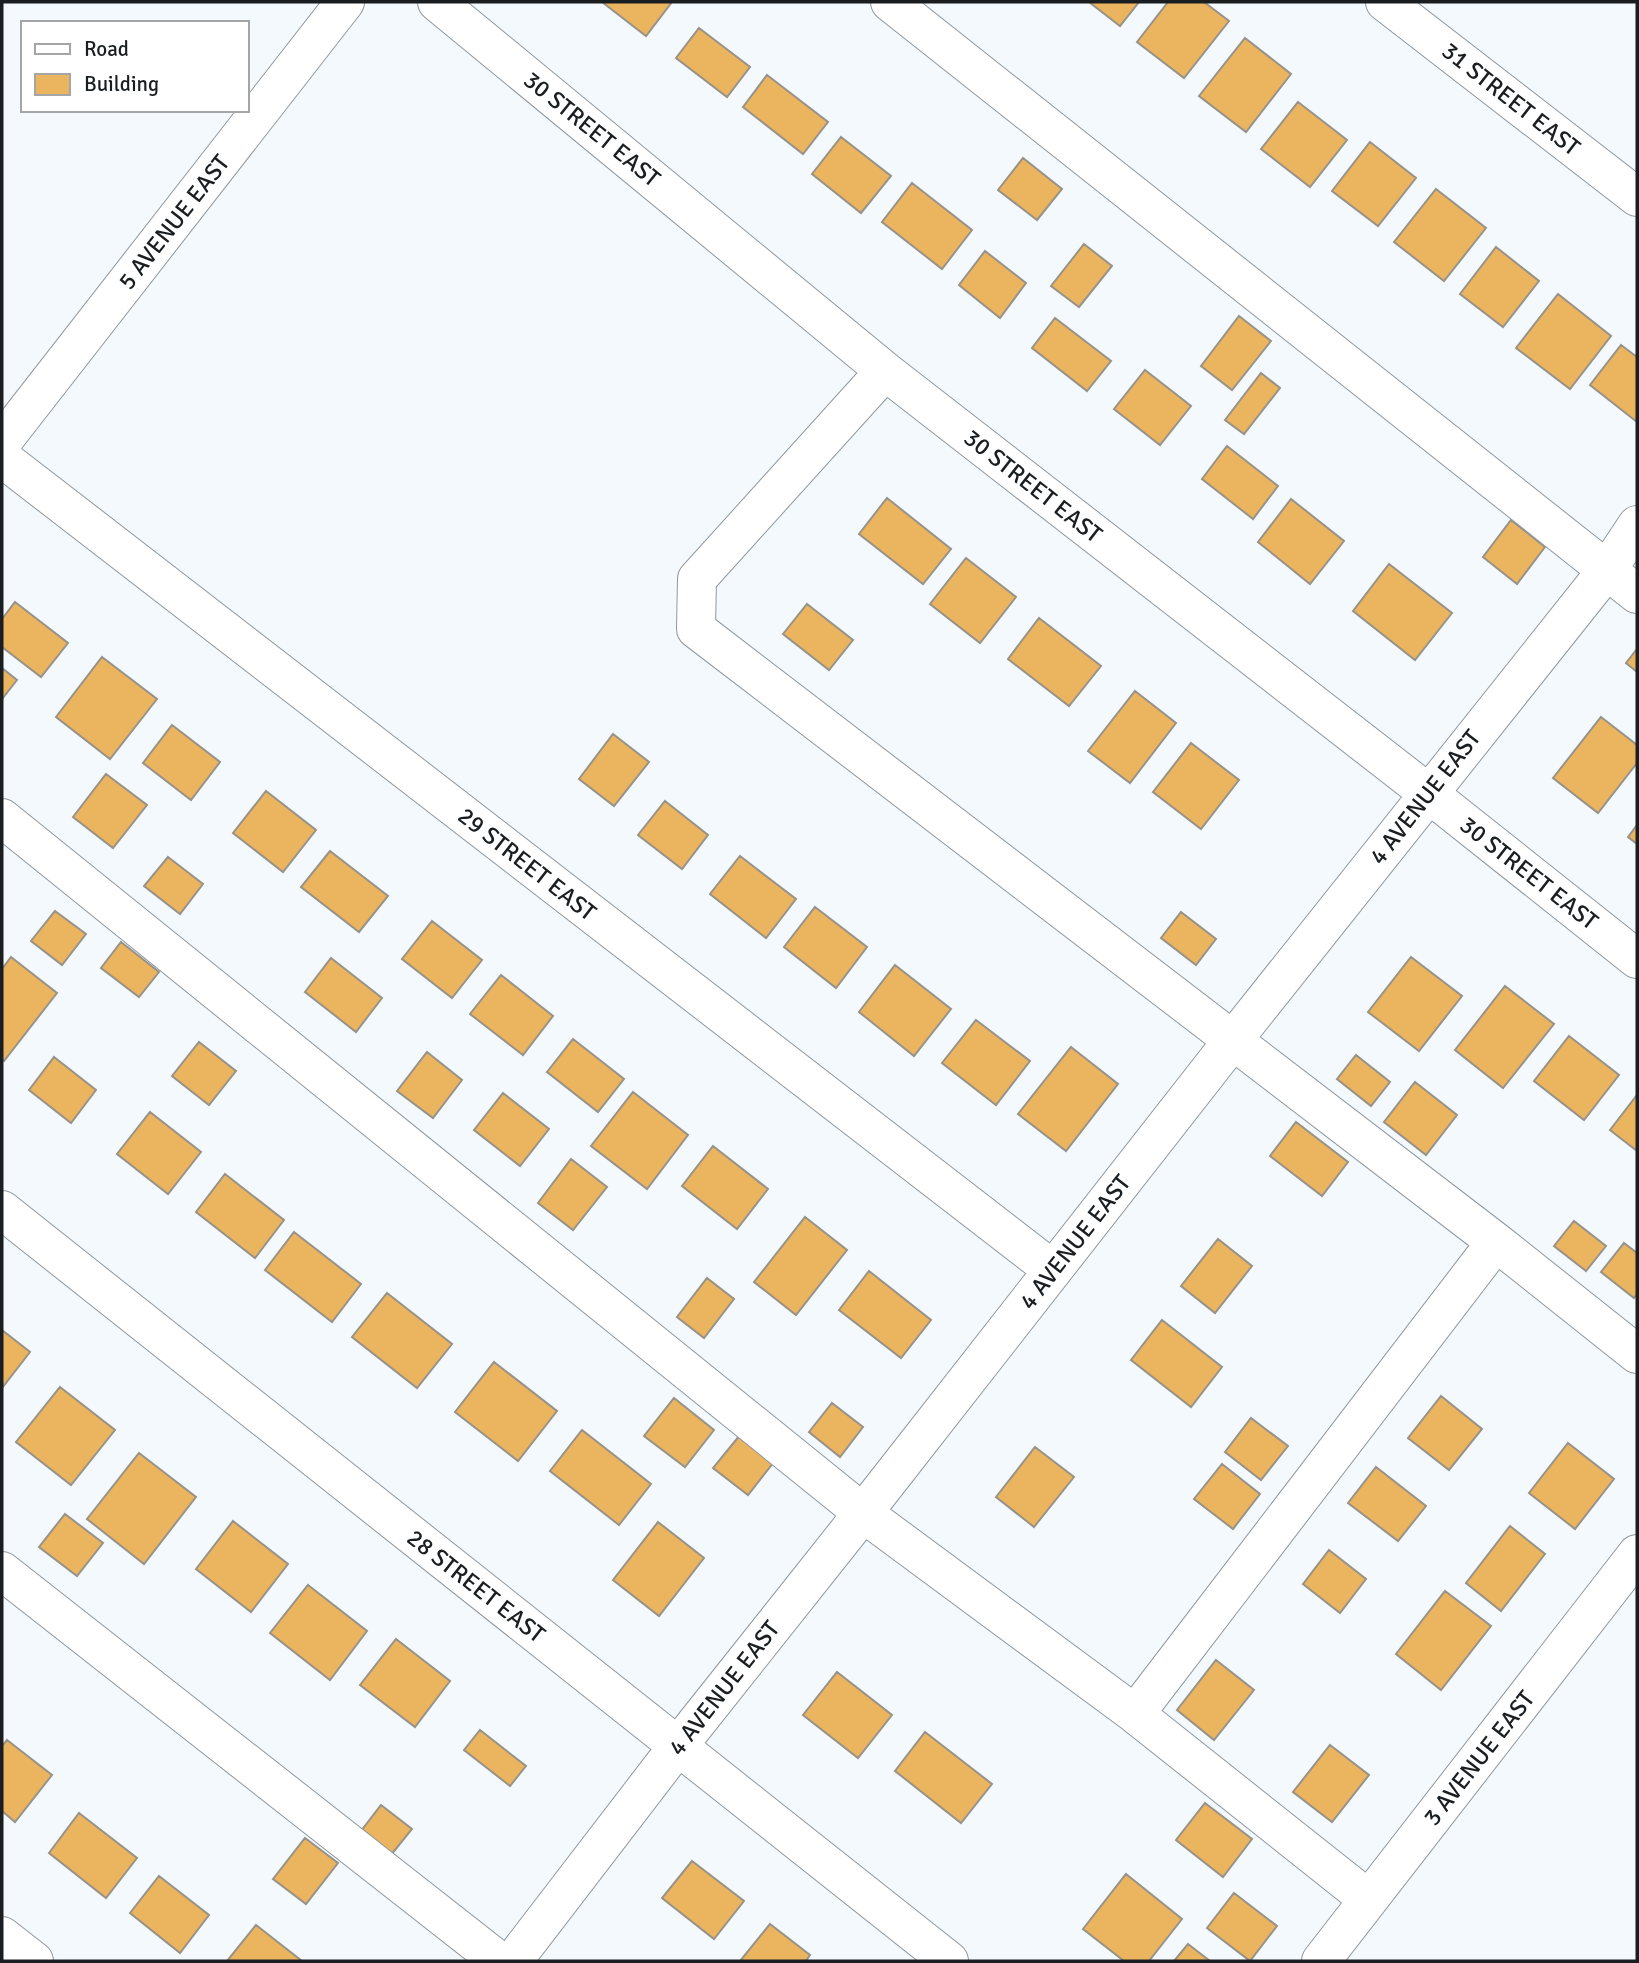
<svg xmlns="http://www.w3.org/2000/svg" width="1639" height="1963" viewBox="0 0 1639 1963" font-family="Signika,sans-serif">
  <rect width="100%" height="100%" fill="#f3f9fd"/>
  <path fill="#ebb55f" stroke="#989288" stroke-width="2" d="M602,2H672L646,36Z
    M1089,2H1139L1120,26Z
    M1168,2H1204L1229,21L1184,78L1137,42Z
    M699,28L750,67L727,97L676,58Z
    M1245,38L1291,74L1246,132L1199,96Z
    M767,75L828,122L803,154L743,107Z
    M1298,102L1347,140L1310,187L1261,149Z
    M841,137L891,176L861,213L812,174Z
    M1370,142L1416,178L1378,226L1332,191Z
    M1023,158L1062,189L1037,220L998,190Z
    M912,183L972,230L942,269L882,222Z
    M1436,189L1486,228L1444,281L1394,242Z
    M1084,244L1112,266L1079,307L1051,286Z
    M1496,247L1539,281L1503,327L1460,294Z
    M985,251L1026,283L1000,318L959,285Z
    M1558,294L1611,336L1570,389L1516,348Z
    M1239,316L1271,341L1232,390L1201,366Z
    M1055,318L1111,361L1087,391L1032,348Z
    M1621,345L1637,357V422L1590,385Z
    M1145,370L1191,406L1160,445L1114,409Z
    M1261,373L1280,388L1244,434L1225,420Z
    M1227,446L1278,486L1253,519L1202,479Z
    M887,498L951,549L923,584L859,534Z
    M1291,499L1344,541L1310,584L1258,542Z
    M1511,520L1545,547L1517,584L1483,557Z
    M966,558L1016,597L980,643L930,604Z
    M1389,564L1452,613L1415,660L1353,611Z
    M15,602L68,643L41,677L2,647V619Z
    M807,604L853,640L829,670L783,634Z
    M1039,618L1101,666L1069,706L1008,659Z
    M1637,649V672L1626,663Z
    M102,657L157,699L110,759L56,717Z
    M2,668L17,680L2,699Z
    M1135,691L1176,723L1130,783L1088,751Z
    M1601,717L1637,745V763L1598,813L1553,778Z
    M172,725L220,762L191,800L143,763Z
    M613,734L649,762L614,806L579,779Z
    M1191,743L1239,780L1201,829L1153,792Z
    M106,774L147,805L113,848L73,817Z
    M266,791L316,830L283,872L233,833Z
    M665,801L708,835L682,869L638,835Z
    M1637,825V844L1628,837Z
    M330,851L388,896L359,932L301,887Z
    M740,856L796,899L766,938L710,894Z
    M168,857L203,884L180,914L144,886Z
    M815,907L867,947L836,988L784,947Z
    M55,911L86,934L62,965L31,941Z
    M1181,912L1216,939L1196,965L1161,938Z
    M432,921L482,960L452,998L402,959Z
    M121,942L159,972L139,997L101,968Z
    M11,957L57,993L4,1061L2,1060V969Z
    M1411,957L1462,996L1419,1051L1368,1012Z
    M331,958L382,998L356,1032L305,992Z
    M895,965L951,1009L914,1056L859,1012Z
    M501,975L553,1016L523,1055L470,1014Z
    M1505,986L1554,1024L1503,1088L1455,1050Z
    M976,1020L1030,1061L996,1105L942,1063Z
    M1569,1036L1619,1075L1584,1120L1534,1081Z
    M573,1039L624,1079L598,1112L547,1072Z
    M199,1042L236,1071L209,1105L172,1076Z
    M1071,1047L1118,1084L1066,1151L1018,1114Z
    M427,1052L462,1080L433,1118L397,1091Z
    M1356,1055L1390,1082L1371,1106L1337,1079Z
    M54,1057L96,1090L71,1123L29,1090Z
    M1415,1082L1457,1115L1426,1155L1384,1122Z
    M633,1092L688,1135L647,1189L591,1146Z
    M503,1093L549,1129L520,1166L474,1130Z
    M1637,1095V1151L1610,1130Z
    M150,1112L201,1152L168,1194L117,1154Z
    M1296,1122L1348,1162L1322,1196L1270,1156Z
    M713,1146L768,1189L737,1229L682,1186Z
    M571,1159L607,1187L573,1230L538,1203Z
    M225,1174L284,1220L255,1258L196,1212Z
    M805,1217L847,1250L796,1315L754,1282Z
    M1574,1221L1606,1246L1586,1271L1554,1246Z
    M294,1232L361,1284L332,1322L265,1270Z
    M1218,1239L1252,1266L1215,1313L1181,1286Z
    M1624,1243L1637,1253V1294L1634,1298L1601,1272Z
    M869,1271L931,1320L901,1358L839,1310Z
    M707,1278L734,1299L704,1338L677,1317Z
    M387,1293L452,1344L417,1388L352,1337Z
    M1162,1320L1222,1367L1191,1407L1131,1360Z
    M2,1330L30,1352L2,1388Z
    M494,1362L557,1411L518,1461L455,1412Z
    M60,1387L115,1430L71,1485L16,1442Z
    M1441,1396L1482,1429L1449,1470L1408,1438Z
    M674,1398L714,1430L685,1467L644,1436Z
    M832,1403L863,1427L840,1457L809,1432Z
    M1251,1418L1288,1446L1261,1480L1225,1452Z
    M582,1430L651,1484L619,1525L550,1471Z
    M740,1435L774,1462L748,1495L713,1468Z
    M1568,1443L1614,1479L1575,1529L1529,1493Z
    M1035,1447L1074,1477L1034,1527L996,1497Z
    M139,1453L196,1497L144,1564L87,1519Z
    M1222,1464L1260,1494L1233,1529L1194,1499Z
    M1376,1467L1426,1506L1398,1541L1348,1503Z
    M65,1514L103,1543L77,1576L39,1547Z
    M233,1521L288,1564L251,1612L196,1569Z
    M658,1522L704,1558L659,1616L613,1580Z
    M1510,1526L1545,1554L1501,1611L1466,1583Z
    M1329,1550L1366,1579L1340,1613L1303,1584Z
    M308,1585L367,1631L330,1680L270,1633Z
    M1445,1591L1491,1626L1441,1690L1396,1654Z
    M396,1639L450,1681L415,1727L360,1685Z
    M1216,1660L1254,1690L1214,1740L1177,1710Z
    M837,1672L892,1715L858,1758L803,1715Z
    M480,1730L526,1766L510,1786L464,1750Z
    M925,1732L992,1784L961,1823L895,1771Z
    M7,1740L52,1775L15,1822L2,1811V1746Z
    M1330,1745L1369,1775L1332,1822L1293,1792Z
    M1205,1803L1252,1839L1223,1877L1176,1840Z
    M381,1805L412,1829L391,1855L361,1831Z
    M79,1813L137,1858L106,1898L49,1853Z
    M305,1838L338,1863L306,1904L273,1879Z
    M692,1861L744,1901L714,1939L662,1898Z
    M1126,1874L1182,1919L1149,1961H1124L1083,1929Z
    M159,1876L209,1915L180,1953L130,1913Z
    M1234,1893L1277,1926L1250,1961L1207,1928Z
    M770,1924L810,1955L806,1961H740Z
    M256,1925L302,1961H227Z
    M1188,1944L1210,1961H1174Z"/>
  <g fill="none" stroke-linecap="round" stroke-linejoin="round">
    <defs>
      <path id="minor" d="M437,2L885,371L1428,793L1637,959
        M890,2L1637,594
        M1385,2L1637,197
        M885,371L697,579L696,629L1496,1242L1637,1354
        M2,442L345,2
        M2,458L1053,1270
        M2,818L863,1513L1135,1714L1368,1899
        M2,1210L949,1961
        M2,1571L499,1961
        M1135,1714L1496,1242
        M2,1936L34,1961
        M513,1961L678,1746L863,1513L1233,1040L1607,570L1637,525
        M1321,1961L1637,1554"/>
    </defs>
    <use href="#minor" stroke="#8f989f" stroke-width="40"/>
    <use href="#minor" stroke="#fff" stroke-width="38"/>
  </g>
  <g text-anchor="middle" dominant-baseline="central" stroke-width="5" stroke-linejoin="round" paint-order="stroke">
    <g font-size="24" fill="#1a1e20" stroke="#fff">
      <text transform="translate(1511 99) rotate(38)">31 STREET EAST</text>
      <text transform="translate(592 129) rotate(39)">30 STREET EAST</text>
      <text transform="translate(174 222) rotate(-52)">5 AVENUE EAST</text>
      <text transform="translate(1033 486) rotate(38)">30 STREET EAST</text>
      <text transform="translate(1425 797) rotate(-52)">4 AVENUE EAST</text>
      <text transform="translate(527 864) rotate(38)">29 STREET EAST</text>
      <text transform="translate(1529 873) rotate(38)">30 STREET EAST</text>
      <text transform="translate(1075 1242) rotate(-52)">4 AVENUE EAST</text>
      <text transform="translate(476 1586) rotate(38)">28 STREET EAST</text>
      <text transform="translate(724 1688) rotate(-52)">4 AVENUE EAST</text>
      <text transform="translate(1479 1758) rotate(-52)">3 AVENUE EAST</text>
    </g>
  </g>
  <rect width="1639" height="1963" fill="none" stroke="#1a1e20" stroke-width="7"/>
  <rect x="21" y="21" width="228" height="91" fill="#ffffff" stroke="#a3a5a6" stroke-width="2"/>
  <rect x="35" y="44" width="35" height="10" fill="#ffffff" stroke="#a3a5a6" stroke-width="2"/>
  <text x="84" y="56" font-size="21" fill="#1a1e20">Road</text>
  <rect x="35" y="74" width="35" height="21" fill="#ebb55f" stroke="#a3a5a6" stroke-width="2"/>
  <text x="84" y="91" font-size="21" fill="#1a1e20">Building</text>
</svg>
